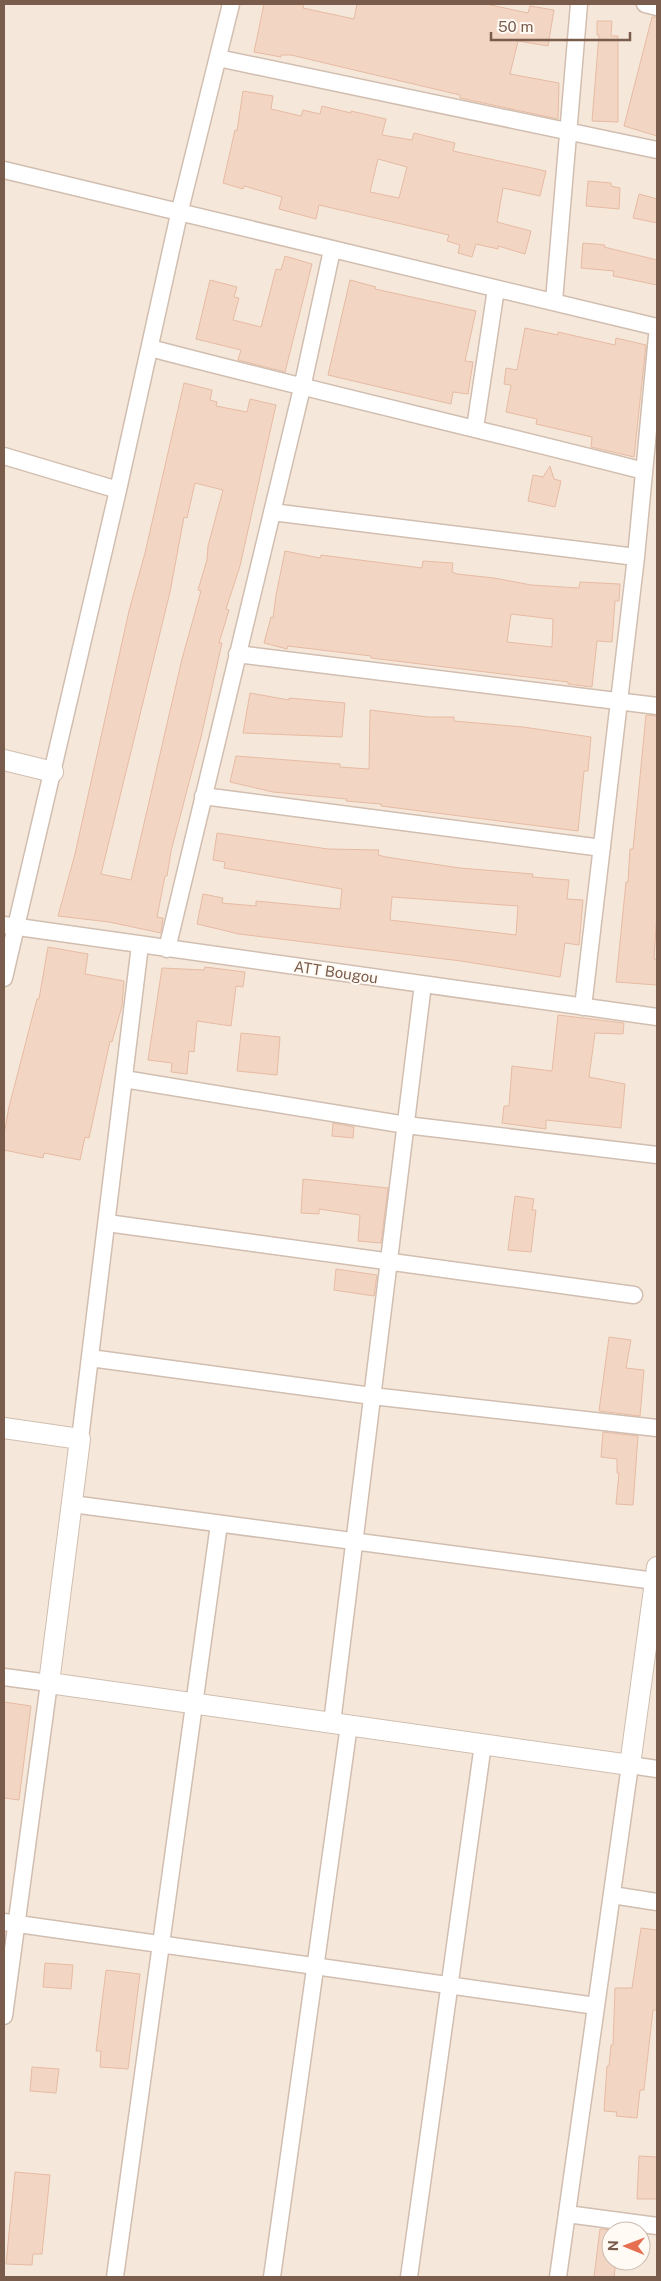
<svg xmlns="http://www.w3.org/2000/svg" width="661" height="2281" viewBox="0 0 661 2281" font-family="'Public Sans',sans-serif">
  <rect width="100%" height="100%" fill="#fdf6ec"/>
  <path fill="#f5e8da" fill-rule="evenodd" d="M4,4H657V2277H4ZM611,2231H641V2261H611Z"/>
  <path fill="#f3d5c3" stroke="#e6bba3" fill-rule="evenodd" d="M264,4H304L303,8L354,19L357,4H486L528,13L530,6L554,10L548,46L518,41L510,74L559,83L558,119L460,98V95L291,55H281V57L254,52Z
    M652,17H657V136L624,126Z
    M597,21H612L611,36H618V122L592,121L599,35H597Z
    M243,91L273,96L271,109L301,116L303,110L320,114L322,106L351,113V111L386,119L382,135L412,140L414,133L455,143L453,151L546,171L540,196L503,188L497,222L531,231L525,254L498,246V249L476,244L472,257L458,253L460,245L447,241L449,235L319,205L316,219L279,209L282,197L244,186L243,189L223,183L235,130L237,131ZM378,159L407,167L399,198L370,192Z
    M588,181L611,183V186L620,188L619,209L586,206Z
    M639,194L657,199V223L633,218Z
    M583,243L605,245L604,247L657,260V285L613,276L614,271L581,268Z
    M285,256L312,264L285,372L238,360L241,350L196,339L210,280L237,287L234,297L239,298L233,320L261,327L276,269L281,270Z
    M350,280L376,287L375,289L476,311L465,361L473,362L468,394L453,392L451,404L328,375Z
    M525,328L558,335V332L615,345L616,338L646,345L634,457L591,447L592,437L536,424L537,419L506,412L511,385L504,384L506,368L517,370Z
    M184,383L212,390L210,400L217,402L216,406L247,412L250,399L276,405L240,566L226,609L229,610L219,643H222L201,737L171,851L167,876H165L157,917L163,918L161,933L109,922L58,916L75,854L129,611L145,553ZM195,483L223,490L208,546L207,560L198,590L201,591L182,659L131,880L101,874L170,592L184,517L187,518Z
    M550,466L554,479L561,481L555,507L528,501L533,475L543,477Z
    M285,551L320,558L321,555L422,568L423,561L453,563L452,572L457,574L494,578L531,585L579,588L580,582L620,584L619,601H615L612,642L597,641L592,687L568,684V682L371,658V656L288,646L287,649L264,643L271,617L273,618L276,595ZM511,614L553,619L552,647L507,642Z
    M250,693L289,700V698L345,703L342,737L243,733Z
    M370,710L428,717H454V721L523,727L591,737L588,771H584L578,831L381,806V804L346,801L347,799L273,792L230,782L236,756L340,764V767L369,769Z
    M646,715L657,716V912L654,959H657V985L616,982L626,882H628L630,849H633Z
    M217,833L328,849L379,850L378,855L386,857L460,868L533,874L532,877L569,880L567,899L583,900L579,945L565,943L560,977L461,961L239,934L197,924L203,894L223,898L222,903L256,906V901L340,909L342,889L224,868L225,862L213,860ZM392,897L518,906L516,935L390,920Z
    M48,947L88,954L85,974L124,981L122,1006L112,1042L110,1041L89,1138L85,1137L80,1160L44,1153L43,1158L4,1150V1134L9,1107L37,999H39Z
    M205,967L245,972L243,987L236,986L231,1026L197,1021L194,1052L189,1051L187,1074L171,1072L172,1063L148,1060L162,968L204,970Z
    M558,1015L624,1023L623,1034L595,1033L589,1077L625,1084L621,1128L546,1120V1129L502,1123L504,1106H509L512,1066L552,1071Z
    M241,1033L280,1037L277,1075L237,1071Z
    M333,1123L354,1127L353,1138L332,1136Z
    M303,1179L388,1188L381,1243L358,1241L360,1215L319,1209V1214L301,1213Z
    M515,1196L534,1199L532,1210H536L531,1252L508,1250Z
    M336,1269L377,1275L374,1296L334,1290Z
    M609,1337L631,1340L626,1368L644,1370L640,1416L599,1411Z
    M603,1432L638,1436L633,1505L616,1504L619,1473H617V1459L601,1457Z
    M4,1702L31,1706L19,1800L4,1798Z
    M641,1928L657,1930V2010H653L644,2090H640L637,2118L616,2116L617,2112L604,2111L607,2066H609L611,2045H613L615,1988H632Z
    M45,1963L73,1965L71,1989L43,1987Z
    M106,1970L140,1974L128,2069L100,2067L101,2051H96Z
    M32,2067L59,2069L56,2093L30,2091Z
    M639,2156L657,2157V2199H637Z
    M15,2172L50,2175L42,2254H33L32,2265L6,2264Z
    M600,2229L611,2230V2261H616L614,2277H594Z"/>
  <g fill="none" stroke-linecap="round" stroke-linejoin="round">
    <defs>
      <path id="minor" d="M645,4L657,7
        M218,58L657,150
        M4,170L657,327
        M554,301L579,4
        M150,348C314,391 480,429 644,471
        M475,428L496,289
        M4,456L118,490
        M272,512L636,557
        M237,654L657,706
        M203,796L602,848
        M4,925L657,1017
        M167,949L302,388L332,250
        M4,978L118,490L179,214L231,4
        M583,1007L636,557L657,336
        M124,1079L406,1125L657,1155
        M107,1223L634,1295
        M90,1358L372,1396L657,1428
        M80,1439L140,945
        M72,1504L655,1581
        M4,1677L49,1683L4,2016
        M332,1723L423,984
        M612,1895L657,1902
        M4,1922L596,2006
        M567,2214L657,2226
        M115,2277L219,1524
        M272,2277L349,1725
        M409,2277L483,1744
        M558,2277L630,1765L657,1769"/>
      <path id="tertiary" d="M4,760L53,772
        M4,1428L80,1439L49,1683L630,1765L657,1567"/>
    </defs>
    <use href="#minor" stroke="#d1beb0" stroke-width="19"/>
    <use href="#tertiary" stroke="#d1beb0" stroke-width="22"/>
    <use href="#minor" stroke="#fff" stroke-width="16"/>
    <use href="#tertiary" stroke="#fff" stroke-width="20"/>
  </g>
  <g text-anchor="middle" dominant-baseline="central" stroke-width="4" stroke-linejoin="round" paint-order="stroke">
    <g font-size="15" fill="#7a5c4d" stroke="#fffaf3">
      <text transform="translate(336 972) rotate(8)">ATT Bougou</text>
    </g>
  </g>
  <rect width="661" height="2281" fill="none" stroke="#7a5c4d" stroke-width="10"/>
  <g transform="translate(626 2246) rotate(271)"><circle r="24" fill="#fffaf3" stroke="#cabbb1"/>
  <path d="M0-4L9 19L0 12L-9 19Z" fill="#e76f51"/>
  <text y="-8" font-size="14" font-weight="bold" text-anchor="middle" fill="#7a5c4d">N</text>
  </g>
  <path d="M491 32v8h139v-8" fill="none" stroke="#7a5c4d" stroke-width="2.5"/>
  <text x="498" y="32" font-size="15" fill="#7a5c4d" stroke="#fffaf3" stroke-width="4" paint-order="stroke">50 m</text>
</svg>
